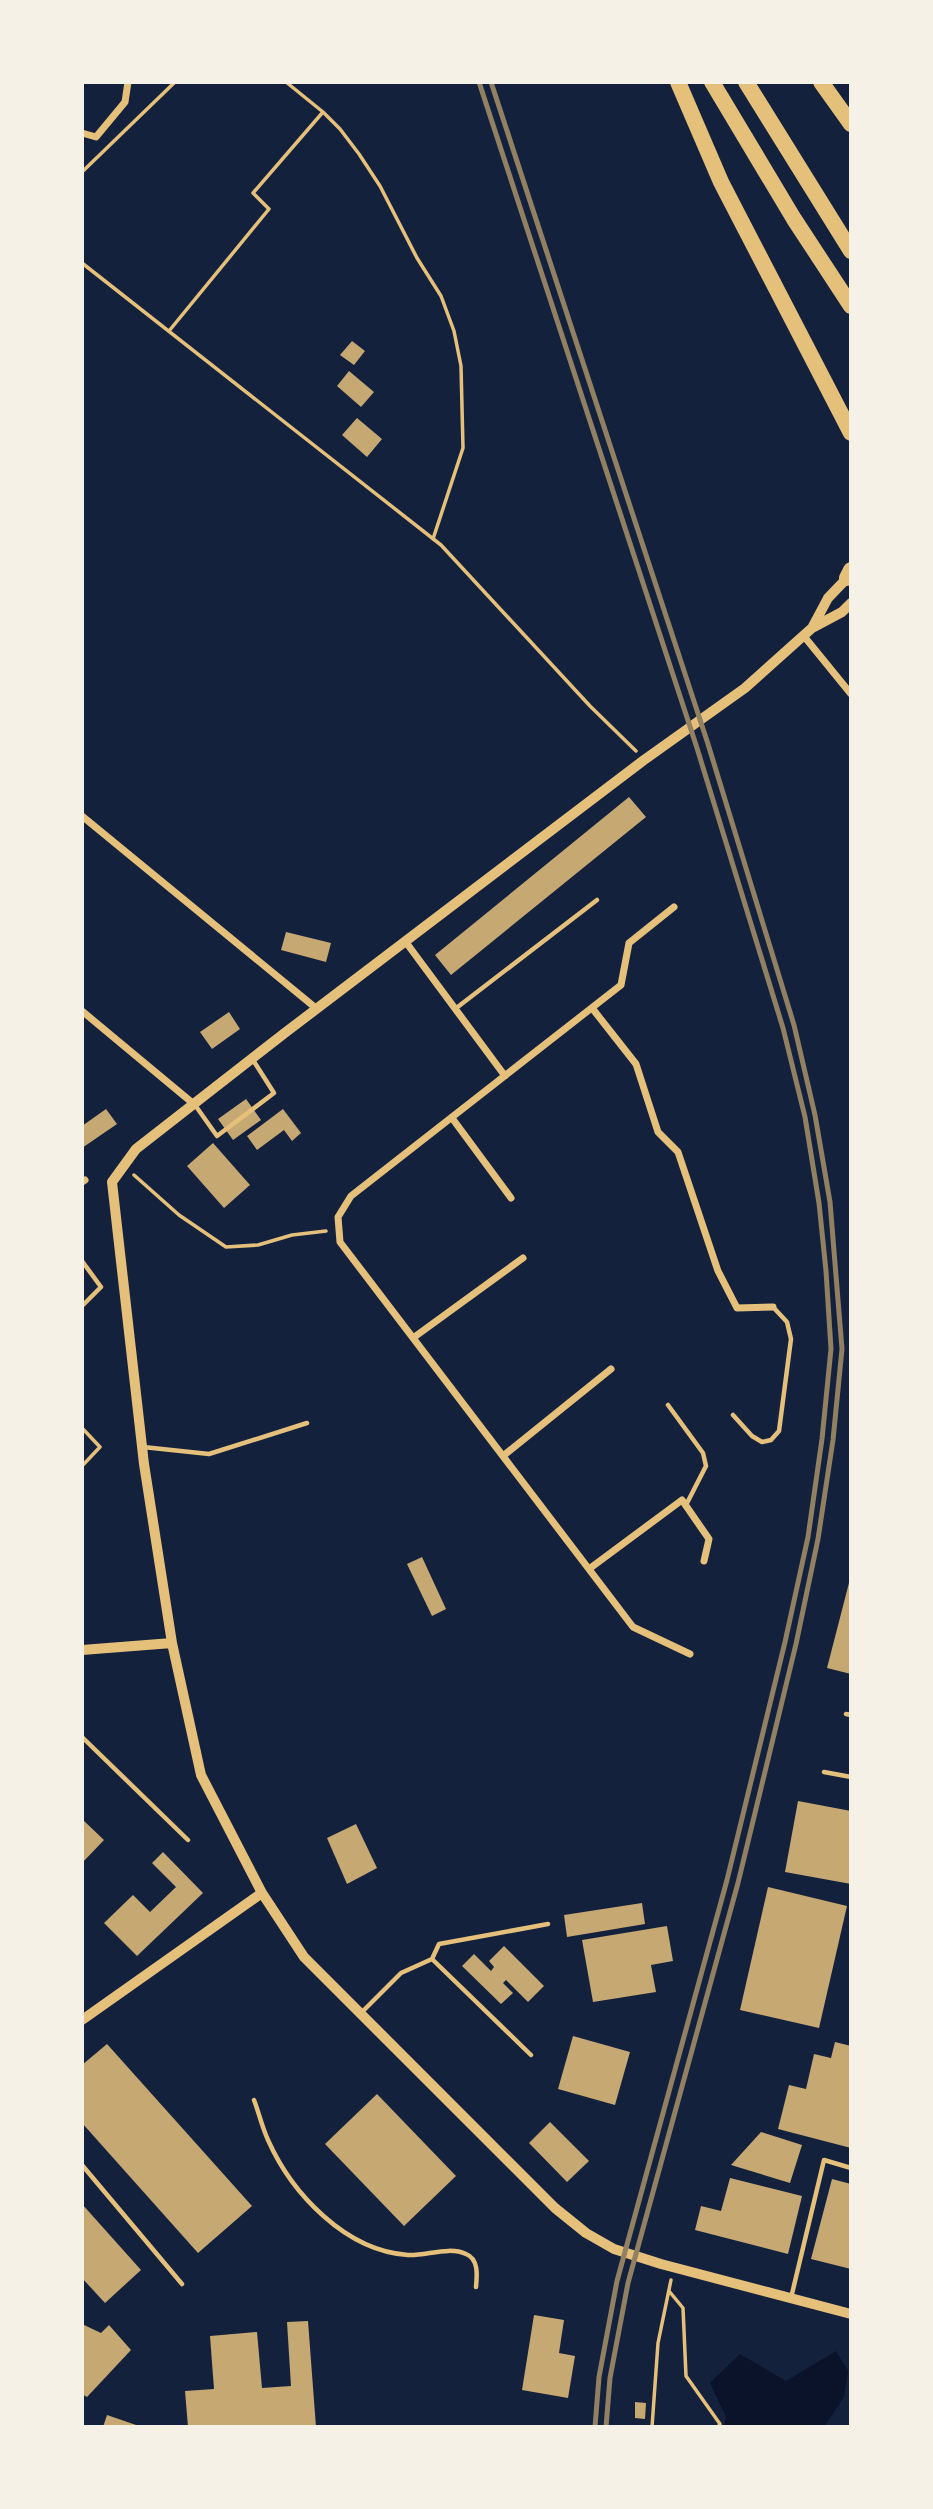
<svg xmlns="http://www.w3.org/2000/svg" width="933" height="2509" viewBox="0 0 933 2509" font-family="'PT Serif',serif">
  <rect width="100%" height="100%" fill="#14213d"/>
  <path fill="#0b132b" d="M836,2351L848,2371L844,2397L824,2427H724L726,2417L710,2383L740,2354L786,2381Z"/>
  <path fill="#c6a872" d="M352,341L365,351L354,365L340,355Z
    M349,371L374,392L361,407L337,386Z
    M357,418L382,439L367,457L342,435Z
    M629,797L646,817L451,975L435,955Z
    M286,932L331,943L326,962L281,950Z
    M229,1012L240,1029L212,1049L200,1032Z
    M246,1099L261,1120L233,1140L218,1119Z
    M106,1109L117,1124L82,1148V1126Z
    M283,1109L301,1133L292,1141L284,1130L257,1150L247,1136Z
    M213,1143L250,1185L224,1208L187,1166Z
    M422,1557L446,1609L432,1616L407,1564Z
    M850,1579H851V1674L827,1668Z
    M798,1801L851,1811V1884L785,1872Z
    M82,1819L104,1840L82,1863Z
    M356,1824L377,1868L347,1884L327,1838Z
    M163,1852L203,1893L137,1956L104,1923L133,1895L150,1912L176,1887L152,1863Z
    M768,1887L847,1906L819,2028L740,2010Z
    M642,1903L645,1924L567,1937L564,1915Z
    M667,1926L673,1961L651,1965L656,1992L593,2002L582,1940Z
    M504,1946L544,1986L528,2002L506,1980L503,1983L513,1993L501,2004L462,1966L474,1954L491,1971L494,1967L489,1961Z
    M573,2036L630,2052L615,2105L558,2089Z
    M835,2042L851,2046V2148L778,2129L789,2085L806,2089L814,2054L831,2058Z
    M107,2044L252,2206L198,2253L82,2123V2065Z
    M377,2094L456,2176L404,2226L325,2144Z
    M550,2122L589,2161L567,2182L529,2143Z
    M761,2132L802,2145L790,2183L731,2165Z
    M730,2178L802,2196L788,2254L695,2230L701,2206L721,2211Z
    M832,2179L851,2184V2269L811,2259Z
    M82,2204L141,2270L105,2303L82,2278Z
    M534,2315L564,2320L559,2353L575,2356L568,2398L522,2390Z
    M308,2321L316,2427H188L185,2391L214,2389L210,2336L257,2332L262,2388L291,2386L287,2322Z
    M82,2324L101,2333L109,2325L131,2350L87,2397L82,2394Z
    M635,2402L646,2403L645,2419L635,2418Z
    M107,2415L139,2426V2427H103Z"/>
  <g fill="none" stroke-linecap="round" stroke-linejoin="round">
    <path stroke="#e5c07b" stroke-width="3.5" d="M286,82L323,112L340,129L359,154L380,186L417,258L441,296L454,331L461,366L463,448L433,539
      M82,172L175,82
      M82,263L441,545L590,706L636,751
      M169,331L269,209L253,193L323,112
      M134,1175L179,1215L226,1247L258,1245L292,1235L326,1231
      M82,1428L100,1447L82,1466
      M669,2291L683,2308L686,2376L720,2424L718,2427
      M652,2427L658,2343L671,2280"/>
    <path stroke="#e5c07b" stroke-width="4.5" d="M455,1009L597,900
      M195,1105L217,1136L274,1093L253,1060
      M82,1261L101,1287L82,1306
      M668,1405L703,1453L706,1466L686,1505
      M733,1415L752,1436L762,1442L771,1440L779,1431L791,1339L787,1322L773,1307
      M143,1447L209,1454L307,1423
      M846,1714L851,1715
      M82,1737L188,1840
      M824,1772L851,1777
      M432,1959L531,2055
      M362,2012L401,1973L432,1959L439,1944L548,1924
      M254,2100C259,2113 262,2127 268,2140C292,2194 346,2251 408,2255C426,2256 449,2246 466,2254C479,2259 477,2276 476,2287
      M82,2165L182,2284
      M791,2298L824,2160L851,2168"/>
    <path stroke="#e5c07b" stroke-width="7" d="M82,133L96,137L125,102L128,82
      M803,635L851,694
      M82,816L317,1009
      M674,907L629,943L621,985L351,1196L338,1217L340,1242L633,1627L690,1654
      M405,941L505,1076
      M592,1008L636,1064L658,1132L678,1152L718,1271L737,1308L773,1307
      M82,1011L195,1105
      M452,1118L511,1198
      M82,1182L85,1180
      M413,1338L523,1258
      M503,1456L611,1369
      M589,1569L682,1500L709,1539L704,1561"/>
    <path stroke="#e5c07b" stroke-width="10" d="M851,603L842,612L812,628L745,688L644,760L286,1032L136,1149L112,1182L144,1464L172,1643L201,1775L262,1893L304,1957L555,2208L586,2233L614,2249L661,2264L851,2314
      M812,628L828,598L851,574
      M82,1650L172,1643
      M82,2020L262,1893"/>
    <path stroke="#e5c07b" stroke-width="16" d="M678,82L721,182L851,433
      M712,82L794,219L851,306
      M746,82L851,251
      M821,82L851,124
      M847,578L851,570"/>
    <path stroke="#918062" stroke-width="5" d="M479,82L697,748L783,1028L805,1117L819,1203L826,1271L831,1349L822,1439L808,1537L785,1642L727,1880L617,2281L599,2377L595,2427
      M491,82L708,744L794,1025L815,1115L830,1202L842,1349L833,1440L818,1539L796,1644L738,1883L628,2283L610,2378L606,2427"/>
  </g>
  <rect width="933" height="2509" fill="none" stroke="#f6f1e7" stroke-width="168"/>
</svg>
